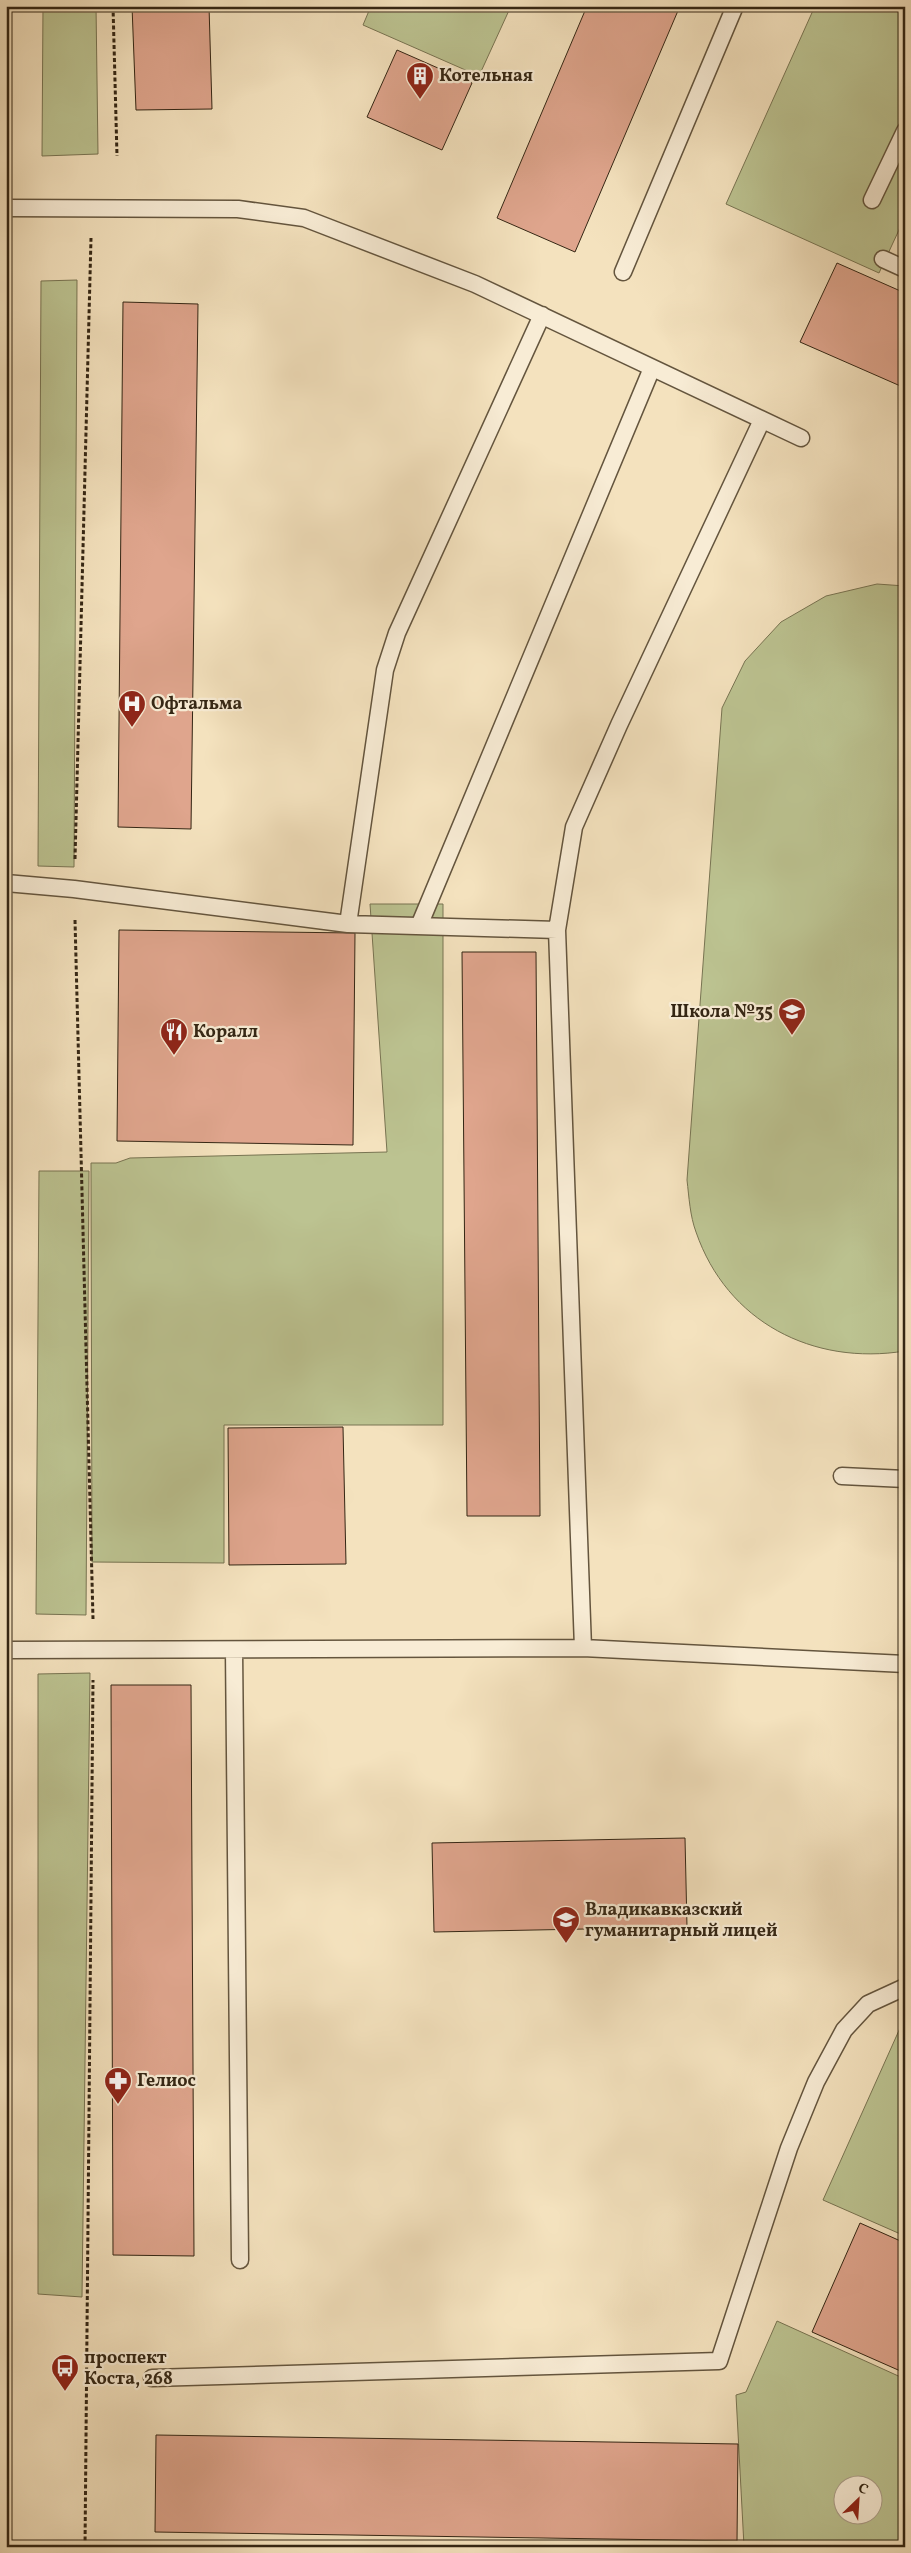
<svg xmlns="http://www.w3.org/2000/svg" width="911" height="2553" viewBox="0 0 911 2553" font-family="Vollkorn,serif">
  <rect width="100%" height="100%" fill="#f4e2be"/>
  <filter id="stains"><feTurbulence type="fractalNoise" baseFrequency=".004" numOctaves="4"/><feColorMatrix values="0 0 0 0 .2 0 0 0 0 .09 0 0 0 0 .02 0 0 0 .5 -.17"/></filter>
  <radialGradient id="worn" r=".72"><stop offset=".6" stop-color="#630" stop-opacity="0"/><stop offset="1" stop-color="#630" stop-opacity=".3"/></radialGradient>
  <path fill="#bcc391" stroke="#787452" fill-rule="evenodd" d="M43,6H96L98,154L42,156Z
    M371,6H511L479,76L363,25Z
    M815,6H905V217L879,273L726,204Z
    M77,280L74,867L38,866L41,281Z
    M877,584L905,586V1351C813,1366 727,1322 696,1232C690,1216 689,1197 687,1180L722,708L745,661L781,622L826,596Z
    M370,904H443V1425H224V1563L92,1562L91,1163H116L130,1158L387,1152Z
    M39,1171H89L86,1615L36,1614Z
    M90,1673L82,2297L38,2294V1674Z
    M905,2017V2236L823,2200Z
    M777,2321L905,2379V2547H131V2544L744,2546L736,2395L746,2392ZM844,2486H874V2516H844Z"/>
  <path fill="#dfa58d" stroke="#342614" d="M132,6H209L212,109L136,110Z
    M587,6H680L575,252L497,218Z
    M397,50L472,83L442,150L367,117Z
    M837,263L905,293V388L800,342Z
    M123,302L198,304L191,829L118,827Z
    M119,930L355,933L353,1145L117,1141Z
    M462,952H536L540,1516H467Z
    M343,1427L346,1564L229,1565L228,1428Z
    M111,1685H191L194,2256L113,2255Z
    M685,1838L687,1927L434,1932L432,1843Z
    M860,2223L905,2243V2373L812,2332Z
    M156,2435L738,2444L737,2541L155,2532Z"/>
  <g fill="none" stroke-linecap="round" stroke-linejoin="round">
    <defs>
      <path id="lane" d="M872,200L905,131
        M6,208L238,209L304,218L475,284L801,438
        M883,259L905,269
        M623,272L735,6
        M6,883L74,889L348,924L557,930
        M348,924L385,670L397,633L542,315
        M419,926L652,368
        M842,1476L905,1479
        M583,1648L905,1664
        M6,1650L583,1648L557,930L574,827L619,725L762,420
        M234,1650L240,2260
        M152,2378L719,2361L789,2148L816,2082L844,2030L868,2004L905,1987"/>
    </defs>
    <use href="#lane" stroke="#64553e" stroke-width="19"/>
    <path stroke="#342614" stroke-width="3" stroke-dasharray="4 2.5" stroke-linecap="butt" d="M113,6L117,156
      M75,859L91,238
      M75,920L93,1619
      M85,2547L93,1680"/>
    <use href="#lane" stroke="#f8ecd5" stroke-width="16"/>
  </g>
  <defs>
    <symbol id="building-pin" viewBox="-11 -11 22 30"><path d="M0 17L-7.5 6A9.5 9.5 0 1 1 7.5 6Z" fill="#8f2418" stroke="#f8ecd5"/><path d="M-4-6H4V6H1V3H-1V6H-4ZM-2.5-4.3h1.7v1.8h-1.7ZM.8-4.3h1.7v1.8H.8ZM-2.5-1h1.7V.8h-1.7ZM.8-1h1.7V.8H.8Z" fill="#fff"/></symbol>
    <symbol id="hospital-pin" viewBox="-11 -11 22 30"><path d="M0 17L-7.5 6A9.5 9.5 0 1 1 7.5 6Z" fill="#8f2418" stroke="#f8ecd5"/><path d="M-5-5h3v3.5h4V-5h3V5h-3V1.5h-4V5h-3Z" fill="#fff"/></symbol>
    <symbol id="school-pin" viewBox="-11 -11 22 30"><path d="M0 17L-7.5 6A9.5 9.5 0 1 1 7.5 6Z" fill="#8f2418" stroke="#f8ecd5"/><path d="M0-5L7-2L0 1L-7-2ZM-4 1L0 2.5L4 1V4Q0 6-4 4Z" fill="#fff"/></symbol>
    <symbol id="restaurant-pin" viewBox="-11 -11 22 30"><path d="M0 17L-7.5 6A9.5 9.5 0 1 1 7.5 6Z" fill="#8f2418" stroke="#f8ecd5"/><path d="M-5-6h1v4h1v-4h1v4h1v-4h1v5L-1.5 .5V6h-2V.5L-5-1ZM5-6V6H3V1.5H1.5Q1.5-4 5-6Z" fill="#fff"/></symbol>
    <symbol id="university-pin" viewBox="-11 -11 22 30"><path d="M0 17L-7.5 6A9.5 9.5 0 1 1 7.5 6Z" fill="#8f2418" stroke="#f8ecd5"/><path d="M0-5L7-2L0 1L-7-2ZM-4 1L0 2.5L4 1V4Q0 6-4 4Z" fill="#fff"/></symbol>
    <symbol id="pharmacy-pin" viewBox="-11 -11 22 30"><path d="M0 17L-7.5 6A9.5 9.5 0 1 1 7.5 6Z" fill="#8f2418" stroke="#f8ecd5"/><path d="M-2-6h4v4h4v4h-4v4h-4v-4h-4v-4h4Z" fill="#fff"/></symbol>
    <symbol id="bus-pin" viewBox="-11 -11 22 30"><path d="M0 17L-7.5 6A9.5 9.5 0 1 1 7.5 6Z" fill="#8f2418" stroke="#f8ecd5"/><path d="M-5-6H5V4H4V6H2V4H-2V6H-4V4H-5ZM-3.5-4V0h7V-4ZM-3.5 1.2v1.5H-2V1.2ZM2 1.2v1.5H3.5V1.2Z" fill="#fff"/></symbol>
  </defs>
  <g fill-rule="evenodd">
    <use href="#building-pin" x="404" y="60" width="32" height="43"/>
    <use href="#hospital-pin" x="116" y="688" width="32" height="43"/>
    <use href="#school-pin" x="776" y="996" width="32" height="43"/>
    <use href="#restaurant-pin" x="158" y="1016" width="32" height="43"/>
    <use href="#university-pin" x="550" y="1904" width="32" height="43"/>
    <use href="#pharmacy-pin" x="102" y="2065" width="32" height="43"/>
    <use href="#bus-pin" x="49" y="2352" width="32" height="43"/>
  </g>
  <g text-anchor="middle" dominant-baseline="central" stroke-width="4.5" stroke-linejoin="round" paint-order="stroke">
    <g font-size="18" font-weight="bold" fill="#342614" stroke="#f8ecd5" text-anchor="start">
      <text x="439" y="76">Котельная</text>
      <text x="151" y="704">Офтальма</text>
      <text x="773" y="1012" text-anchor="end">Школа №35</text>
      <text x="193" y="1032">Коралл</text>
      <text x="585" y="1910">Владикавказский<tspan x="585" dy="21">гуманитарный лицей</tspan></text>
      <text x="137" y="2081">Гелиос</text>
      <text x="84" y="2358">проспект<tspan x="84" dy="21">Коста, 268</tspan></text>
    </g>
  </g>
  <rect width="911" height="2553" fill="none" stroke="#f4e2be" stroke-width="25"/>
  <rect x="8" y="8" width="896" height="2538" fill="none" stroke="#342614" stroke-width="2.5"/>
  <rect x="12" y="12" width="886" height="2528" fill="none" stroke="#342614"/>
  <g transform="translate(858 2500) rotate(25)"><circle r="24" fill="#f8ecd5" stroke="#aa9d88"/>
  <path d="M0-4L9 19L0 12L-9 19Z" fill="#8f2418"/>
  <text y="-8" font-size="14" font-weight="bold" text-anchor="middle" fill="#342614">С</text>
  </g>
  <rect width="100%" height="100%" filter="url(#stains)"/>
  <rect width="100%" height="100%" fill="url(#worn)"/>
</svg>
